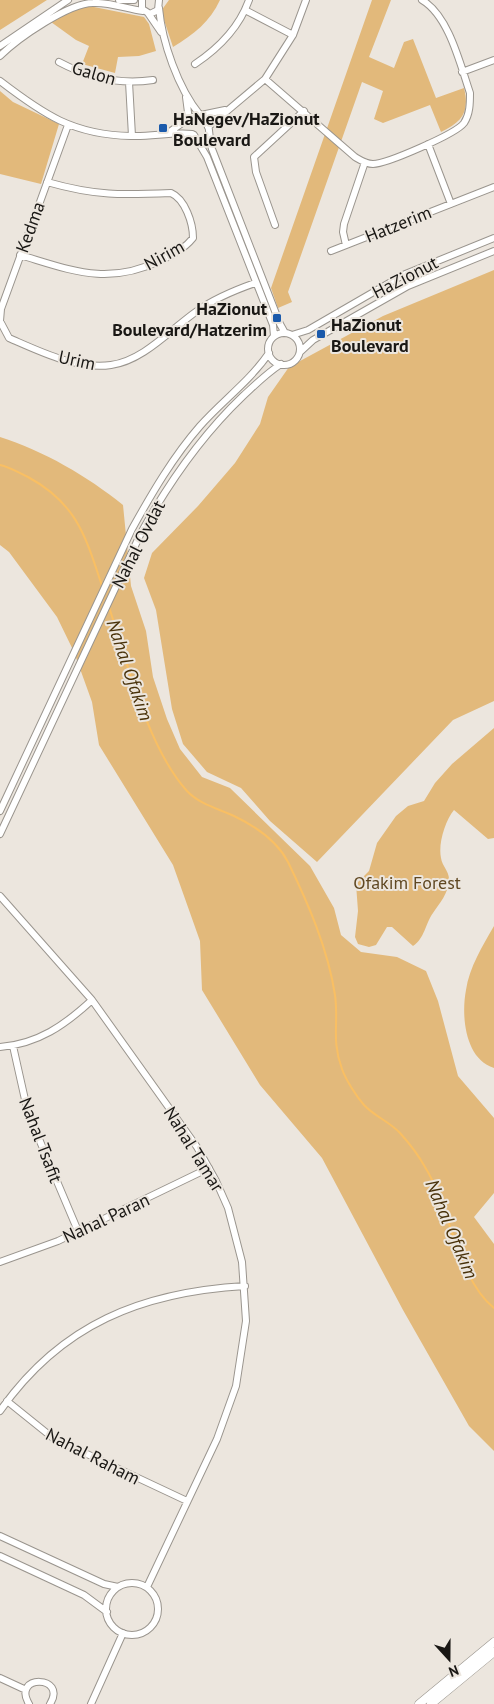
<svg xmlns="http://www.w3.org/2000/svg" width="494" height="1704" viewBox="0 0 494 1704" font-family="'PT Sans',sans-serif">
  <rect width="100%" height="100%" fill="#ece6de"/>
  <path fill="#e2b97b" d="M0,0H47L0,30Z
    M169,0H220C210,22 194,34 173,47L161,11Z
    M372,0H391L369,57L394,68L404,42L413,39L436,98L464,88C470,112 462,122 441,132L430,105L383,123L374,119L383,91L362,82L288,292L292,302L278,308L271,288Z
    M89,6L144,17L149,24L156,51L139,56L118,57L115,73L82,64L89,46L76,40L51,22L75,10Z
    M0,91L13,102L59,124L41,184L0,174Z
    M494,270V701L453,720L317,862L270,821L241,788L207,772L183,744L172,709L156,610L144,578L152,553L198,506L235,463L260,424L268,397L289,367L383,316Z
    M0,437C44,451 87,476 123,505L131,586L146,631L153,677L167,719L180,749L202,777L230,788L310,866L334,908L341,935L361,952L397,957L426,971L438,1001L458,1076L494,1118V1193L474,1217L494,1244V1451L469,1426L403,1310L322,1158L260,1085L202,990L200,941L173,865L99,745L92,702L74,652L57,617L9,552L0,545Z
    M494,728V838L488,839L454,810C445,821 438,844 441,858C442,866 449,871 449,879C449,893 439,904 433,913C425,924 425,938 413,946L392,927H387L376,945L369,947L358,944L355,937L358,911L356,884L369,871L377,843L396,816L408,806L424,801L435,783L452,764Z
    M494,926V1068C465,1059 461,1016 466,990C469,968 483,945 494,926Z"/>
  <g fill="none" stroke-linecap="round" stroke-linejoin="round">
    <path stroke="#f9bf63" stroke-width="2" d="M0,465C10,467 19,473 28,477C78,504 86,538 103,589
      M109,607C127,662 148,748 187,791C199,804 219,809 234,816C255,826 277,841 288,862C308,903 328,949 335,995C339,1024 331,1039 342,1069C346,1080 356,1096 364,1105C374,1116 390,1122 400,1133C409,1143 419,1156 425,1167C450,1207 458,1280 494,1308"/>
    <defs>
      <path id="minor" d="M119,0H134
        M142,0V9L150,14L158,10L159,0
        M159,8C162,42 178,88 200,115
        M245,10L293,35
        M148,13L161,32
        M0,46L68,0
        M0,56C18,38 69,3 93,3C110,2 127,9 143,11
        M59,62C89,78 119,85 153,80
        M195,64C219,48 239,28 249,0
        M462,72L494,60
        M265,79L355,157C360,160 366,164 373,164C386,164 456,134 464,123C470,114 470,103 470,93C460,64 449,16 422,0
        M0,81C43,114 73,135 131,136C151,137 171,132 192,134
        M129,82L132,136
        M186,97L189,120
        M201,115L225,110
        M68,125L1,309L0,321L9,338C39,351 77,370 111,365C143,361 171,329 197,311C215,298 235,290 255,283
        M208,127L265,79L293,35L306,0
        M166,134C176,129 200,105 207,121C210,129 209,140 212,149L280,324L285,333
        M194,135L207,157L273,325L274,336
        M428,144L451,204
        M275,225L256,172L254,157L304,111
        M346,245L343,232L344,224L365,162
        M331,251L494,187
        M20,255C74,271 107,286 162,260C173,255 185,248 193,238C193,223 185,199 171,193C121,195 96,196 47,182
        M268 349a16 16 0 1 1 32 0a16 16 0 1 1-32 0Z
        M292,335L308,330L403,275L494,238
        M300,352L313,340L408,286L494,251
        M0,811L132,529C152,493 173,457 200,426C222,401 250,381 269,353
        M0,834L141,533C169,482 200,437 243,396C255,385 267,373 281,364
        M0,896L92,1000L197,1147L216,1181L228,1208L242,1262L246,1321L236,1386L217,1439L147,1587
        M13,1046L28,1113L78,1231
        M0,1047C38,1044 65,1025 92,1000
        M0,1262L58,1241L209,1168
        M7,1401L53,1438L187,1501
        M0,1411C61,1324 142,1292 245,1286
        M0,1536L104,1584L118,1587
        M0,1556L84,1595L107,1612
        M106 1609a26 26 0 1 1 52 0a26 26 0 1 1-52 0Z
        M0,1678L26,1690
        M29,1704C11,1674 68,1675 50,1704
        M91,1704L123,1633"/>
      <path id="major" d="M419,1704L494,1642
        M431,1704L494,1652"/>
    </defs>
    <use href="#minor" stroke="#9a958e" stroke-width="8"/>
    <use href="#major" stroke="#9a958e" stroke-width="9"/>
    <use href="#minor" stroke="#fff" stroke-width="6"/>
    <use href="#major" stroke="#fff" stroke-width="8"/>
  </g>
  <g fill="#1b5aab" stroke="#ece6de" stroke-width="2">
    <rect x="158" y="123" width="10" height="10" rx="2.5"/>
    <rect x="272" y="313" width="10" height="10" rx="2.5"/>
    <rect x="316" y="329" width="10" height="10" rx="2.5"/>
  </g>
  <g text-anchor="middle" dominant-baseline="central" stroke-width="4" stroke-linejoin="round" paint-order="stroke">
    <g font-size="18" fill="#191714" stroke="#ece6de">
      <text transform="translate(94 73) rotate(16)">Galon</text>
      <text transform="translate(398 224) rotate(-22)">Hatzerim</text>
      <text transform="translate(30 227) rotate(-70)">Kedma</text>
      <text transform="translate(164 255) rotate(-29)">Nirim</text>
      <text transform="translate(405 277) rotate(-27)">HaZionut</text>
      <text transform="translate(77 360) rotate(12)">Urim</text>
      <text transform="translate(138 544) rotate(-63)">Nahal Ovdat</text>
      <text transform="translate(41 1140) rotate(69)">Nahal Tsafit</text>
      <text transform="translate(194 1149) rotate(58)">Nahal Tamar</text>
      <text transform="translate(106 1218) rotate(-25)">Nahal Paran</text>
      <text transform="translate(93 1456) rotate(27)">Nahal Raham</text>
    </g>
    <g font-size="18" font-weight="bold" fill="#191714" stroke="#ece6de" text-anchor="start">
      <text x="173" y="118">HaNegev/HaZionut<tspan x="173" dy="21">Boulevard</tspan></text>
      <text x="267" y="308" text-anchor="end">HaZionut<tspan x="267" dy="21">Boulevard/Hatzerim</tspan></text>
      <text x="331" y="324">HaZionut<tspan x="331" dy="21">Boulevard</tspan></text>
    </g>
    <g font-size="18" fill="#604822" stroke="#ece6de">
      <text x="407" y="882">Ofakim Forest</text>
    </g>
    <g font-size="19" font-style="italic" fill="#49320a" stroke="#ece6de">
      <text transform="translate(130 670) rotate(71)">Nahal Ofakim</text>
      <text transform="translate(452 1229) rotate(67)">Nahal Ofakim</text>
    </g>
  </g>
  <g transform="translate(449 1659) rotate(159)" stroke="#ece6de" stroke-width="4" paint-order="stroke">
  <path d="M0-4L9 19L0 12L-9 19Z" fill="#191714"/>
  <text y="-8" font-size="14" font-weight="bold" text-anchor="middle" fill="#191714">N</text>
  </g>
</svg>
